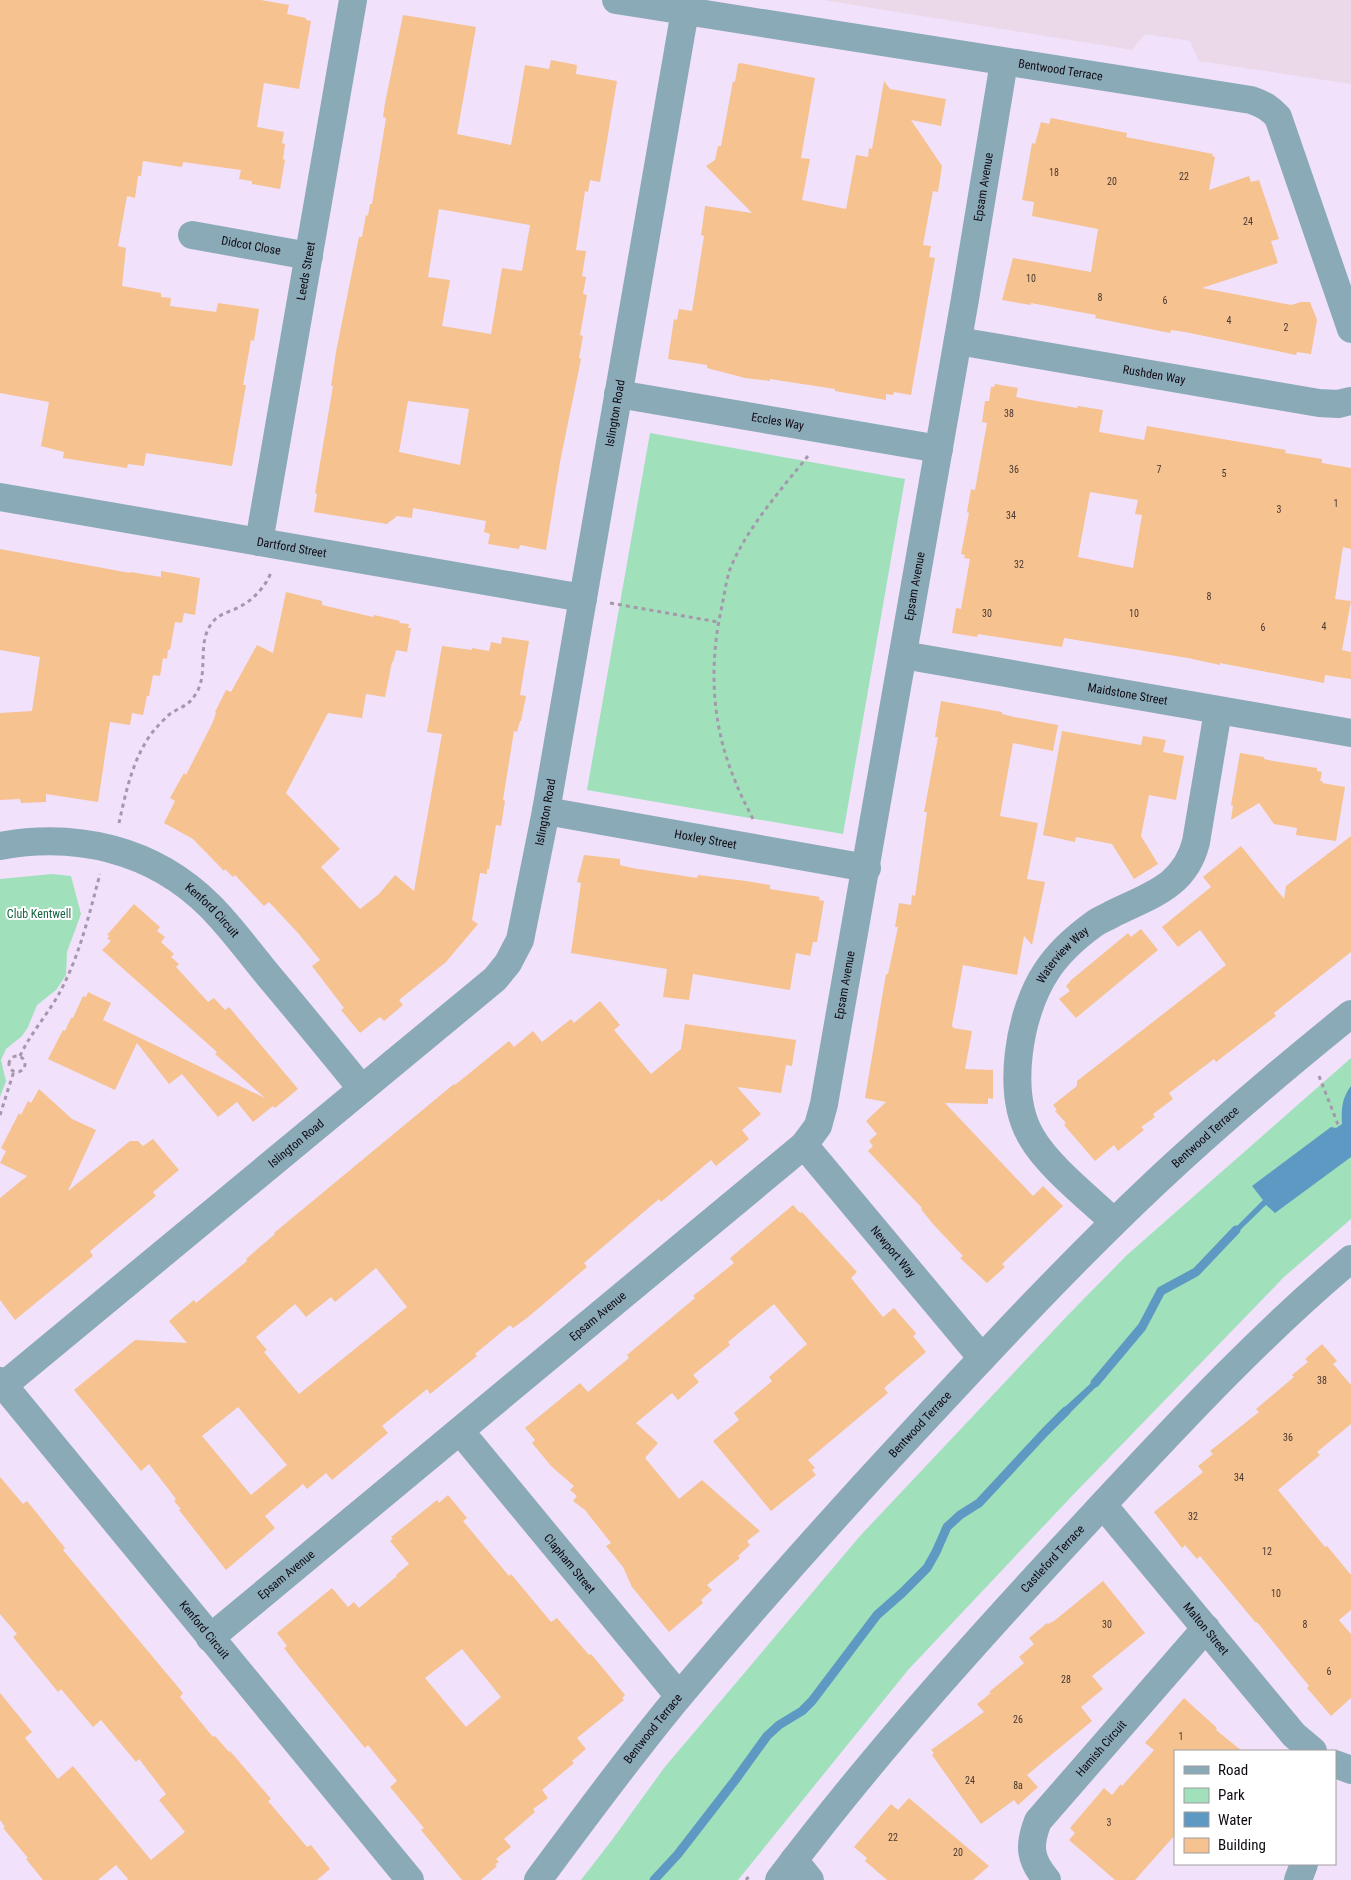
<svg xmlns="http://www.w3.org/2000/svg" width="1351" height="1880" viewBox="0 0 1351 1880" font-family="'Roboto Condensed',sans-serif">
  <rect width="100%" height="100%" fill="#f1e1fb"/>
  <path fill="#ebd8e8" d="M823,0H1351V84L1199,61L1190,41L1145,34L1132,50Z"/>
  <path fill="#a0e0bb" d="M650,433L905,479L843,834L587,790Z
    M52,874L71,876L81,914L67,952L66,975L56,990L37,1005L28,1027L22,1036L6,1049L1,1060L6,1081L0,1097V879Z
    M1351,1058V1219L1284,1277L1071,1497L908,1670L738,1880H581L612,1840L664,1768L860,1536L1069,1314L1127,1255Z"/>
  <path fill="#5d99c2" d="M1351,1086V1157L1275,1213L1266,1205L1231,1239L1227,1236L1263,1200L1252,1186L1331,1127L1336,1128L1342,1124C1341,1109 1342,1098 1351,1086Z
    M1101,1374L1106,1377L1062,1421L1056,1415Z"/>
  <g fill="none" stroke-linecap="round" stroke-linejoin="round">
    <path stroke="#5d99c2" stroke-width="9" d="M1095,1383L1142,1327L1161,1291L1196,1272L1236,1230
      M654,1880L678,1854L736,1779L767,1736L779,1725L802,1711L812,1701L877,1615L902,1593L927,1568L936,1552L947,1527L960,1515L979,1503L1045,1432L1066,1411"/>
  </g>
  <path fill="#f5c290" fill-rule="evenodd" d="M0,0H261L289,5L287,14L306,18V20L311,21L299,89L264,83L257,127L284,132L282,143L285,144L283,159L285,160L280,189L252,184V181L239,179L241,170L183,162L182,167L143,161L141,176H138L135,198L127,196L118,246L126,248L122,286L161,293V297L171,298L170,306L216,312L218,303L259,309L254,341L251,340L243,385H246L232,466L146,453L144,466L128,464L127,468L63,458L64,452L41,446L49,402L0,393Z
    M403,15L476,27L457,134L511,145L525,65L549,69L551,60L577,65L576,74L617,81L600,182L590,180L588,192L585,191L576,250L586,251L582,276L586,277L583,294L587,295L580,335L583,336L579,358L581,359L560,462L546,550L520,545L519,549L488,544L490,534L484,532L486,521L413,508L412,518L397,516L387,524L314,512L317,494L315,493L333,386H331L336,352L359,237H362L366,215L368,216L370,204H372L386,118L383,117L385,103ZM439,209L530,225L522,271L502,268L491,334L442,326L450,280L428,277ZM408,401L469,409L460,465L399,452Z
    M741,63L815,78L801,158L810,159L802,200L846,209L856,155L868,157L869,148L872,149L884,81L890,89L946,99L941,126L911,120L942,166L938,192L933,191L923,245L931,246L929,257L935,258L911,395L894,392L893,395L886,394V400L835,391V389L770,379V381L745,378L707,368V365L668,359L674,319L677,320L679,309L692,311L704,236L701,235L705,206L752,213L706,166L715,160L718,146H721L733,81L735,82L738,64Z
    M1051,118L1127,133L1126,137L1213,154L1212,156L1215,157L1209,190L1249,176L1251,182L1259,180L1279,239L1271,241L1278,263L1202,288L1291,305L1301,302H1310L1317,320L1311,354L1297,352L1296,355L1185,332L1171,330L1170,333L1095,318L1096,315L1031,303V305L1002,300L1013,258L1091,272L1098,229L1032,216L1034,202L1022,200L1032,143L1035,144L1041,122L1049,124Z
    M995,384L1018,388L1016,397L1031,400L1077,408L1078,406L1103,410L1099,432L1144,440L1147,426L1286,450L1285,453L1322,459V463L1351,468V549L1343,547L1335,599L1351,601L1342,650L1351,652V679L1325,675L1324,683L1220,663V665L1188,658L1064,638L1062,647L978,634L977,637L952,633L956,608L961,609L970,559L964,558L965,555L961,554L969,513L967,512L971,489L975,490L987,423L982,422L985,401H989L991,387H994ZM1090,492L1138,500L1135,514L1142,515L1133,568L1078,557Z
    M0,549L130,573V572L161,577V571L200,578L195,615L184,613L182,623L175,622L170,650H168L167,659L163,658L160,676L153,675L149,696H147L143,715L132,713L130,725L110,722L98,802L46,794V802L21,803L20,799L0,800V713L32,711L40,657L0,650Z
    M286,592L322,601V605L373,617L374,615L400,621L399,623L409,624L408,628H411L407,652L396,650L393,662H392L385,697L366,694L362,718L328,713L286,793L340,849L321,867L360,909L379,894L395,875L414,891L442,734L427,732L442,646L472,650V648L489,651L491,642L501,644L502,637L529,641L520,695L526,696L521,721H520L517,732L514,731L503,800L505,801L501,826L496,825L489,869H487V874L480,873L472,920L478,924L446,962L399,1000L403,1005L384,1021L380,1017L360,1033L341,1010L344,1008L312,966L320,960L298,933L269,902L264,906L235,875L233,877L225,869L224,871L193,839L164,823L175,801L170,798L184,773L186,775L212,724L216,713L215,712L226,690L231,692L257,645L273,653Z
    M941,701L1002,712V714L1014,717L1058,725L1053,751L1013,743L1000,816L1038,823L1027,879L1045,882L1032,945L1024,936L1017,975L963,965L952,1025L953,1028L972,1031L965,1069L993,1070V1099L988,1098V1104L945,1103L1033,1196L1043,1186L1063,1206L1002,1264L1005,1267L987,1283L960,1258L963,1256L932,1223L921,1209L922,1208L868,1151L873,1146L869,1141L877,1134L866,1121L886,1102L865,1098L886,974H888L898,927H895L899,903L911,905L912,895L915,896L927,812H924L938,737H935Z
    M1062,731L1141,745L1143,736L1166,740L1163,752L1184,756L1176,800L1149,795L1141,836L1158,864L1134,879L1112,844L1076,837L1075,842L1043,835Z
    M1240,753L1264,757V759L1273,761L1317,768V771L1322,772L1320,781H1323L1322,783L1345,787L1336,841L1296,835L1297,828L1274,824L1259,803L1231,820L1233,806L1231,805Z
    M1351,836V952L1274,1013L1276,1016L1216,1062L1214,1059L1169,1093L1173,1099L1153,1114L1155,1117L1141,1127L1144,1130L1118,1151L1114,1145L1095,1161L1064,1125L1066,1123L1055,1111L1057,1110L1053,1105L1077,1086V1081L1226,965L1200,930L1178,947L1162,927L1211,887L1203,877L1241,846L1284,899L1286,886Z
    M584,855L620,859V865L632,868L697,878L698,875L746,881L770,885V889L820,897L819,900L824,901L817,942H813L810,956L796,953L790,990L693,974L689,1000L663,997L667,969L571,953L581,883L577,882Z
    M134,904L160,927L157,931L165,937L161,942L174,954L171,957L179,964L176,967L208,1002L214,998L225,1010L229,1007L298,1089L275,1108L273,1106L253,1122L237,1102L218,1117L182,1074L169,1084L137,1043L115,1090L48,1059L63,1030L65,1031L71,1018H73L83,996L86,997L88,992L111,1003L103,1020L265,1098L215,1054L217,1052L102,950L111,941L107,938L110,936L107,935Z
    M1141,929L1158,950L1076,1018L1059,999L1070,991L1066,986L1070,982V981L1128,933L1131,937Z
    M600,1001L620,1025L614,1030L651,1074L681,1049L685,1024L796,1040L792,1066L786,1065L781,1093L737,1087L761,1114L742,1130L749,1139L716,1166L711,1160L661,1202L659,1199L584,1263L587,1267L527,1318L513,1328L510,1325L475,1354L477,1356L430,1394L427,1389L382,1426L388,1433L332,1480L326,1473L307,1489L303,1484L265,1516L275,1528L226,1570L179,1510L181,1509L174,1501L176,1499L149,1464L141,1471L74,1390L135,1340L187,1343L169,1321L194,1300L196,1303L247,1261L246,1259L275,1234L274,1233L454,1084L455,1085L509,1041L514,1047L533,1031L542,1042L571,1019L574,1023ZM376,1268L407,1307L299,1394L264,1352L267,1350L256,1337L295,1304L306,1317L331,1297L335,1302ZM238,1407L287,1465L251,1495L202,1436Z
    M39,1089L72,1119L96,1130L68,1191L130,1141H138L143,1146L153,1139L179,1170L153,1192L156,1196L90,1251L93,1256L15,1320L0,1300V1198L27,1176L0,1163L6,1151L1,1148L19,1113L21,1115L28,1101L31,1103Z
    M793,1205L800,1213L802,1212L857,1272L851,1278L883,1317L894,1308L915,1332L916,1334L913,1336L926,1352L884,1388L888,1393L808,1460L815,1468L812,1470L816,1475L771,1511L713,1441L739,1420L734,1413L772,1381L769,1377L807,1344L774,1304L728,1342L730,1345L693,1375L699,1382L678,1400L672,1393L636,1423L658,1443L645,1458L679,1499L702,1480L760,1531L747,1541L750,1545L738,1556L740,1558L707,1585L712,1590L701,1600L703,1603L669,1632L632,1587L623,1567L606,1546L611,1543L585,1510L573,1501L577,1496L570,1490L574,1486L552,1467L532,1443L535,1440L525,1428L580,1383L588,1392L629,1358L627,1355L695,1298L693,1296L734,1263L730,1258Z
    M1322,1344L1337,1361L1333,1364L1351,1385V1424L1317,1452L1320,1455L1278,1490L1325,1547L1327,1546L1351,1575V1610L1339,1620L1351,1634V1698L1331,1716L1307,1688L1309,1686L1257,1622L1256,1623L1200,1556L1197,1559L1185,1545L1182,1548L1154,1512L1203,1472L1198,1466L1213,1454L1210,1451L1259,1412L1256,1409L1294,1377L1292,1375L1308,1362L1305,1359Z
    M0,1477L23,1504L27,1501L65,1548L63,1550L183,1693L180,1697L213,1737L215,1736L229,1752L230,1751L271,1799L268,1801L307,1847L311,1845L330,1869L317,1880H127L128,1879L116,1865L98,1880H43L26,1859L28,1858L3,1828L5,1827L0,1820V1693L32,1732L25,1738L58,1779L73,1766L151,1860L185,1832L159,1800L166,1794L139,1759L136,1762L101,1720L93,1727L61,1689L58,1692L13,1637L17,1634L0,1614Z
    M448,1495L467,1518L463,1521L509,1576L511,1574L551,1622L557,1618L589,1655L591,1654L625,1695L622,1698L624,1700L577,1738L586,1749L572,1761L574,1763L542,1790L548,1798L533,1809L535,1812L504,1839L511,1847L496,1859L499,1862L495,1864L497,1866L481,1880H462L421,1830L424,1828L390,1787L397,1781L368,1745L365,1748L297,1665L284,1648L287,1646L277,1633L332,1588L348,1607L354,1602L359,1608L397,1576L396,1575L409,1564L390,1541L393,1539L391,1537L437,1500L439,1503ZM462,1649L501,1697L466,1727L425,1678Z
    M1103,1581L1145,1633L1092,1676L1103,1689L1081,1707L1092,1721L1027,1775L1038,1787L1018,1805L1014,1800L981,1824L932,1755L934,1753L931,1750L984,1712L977,1704L991,1693L989,1692L1024,1663L1019,1657L1034,1644L1029,1638L1047,1623L1048,1624L1054,1621Z
    M1184,1698L1217,1728L1216,1730L1242,1751H1175V1835L1135,1880H1115L1069,1840L1075,1833L1070,1828L1104,1788L1112,1795L1121,1784L1122,1786L1154,1750L1145,1743Z
    M909,1798L989,1866L973,1880H887L865,1861L867,1858L854,1847L891,1804L898,1810Z"/>
  <g fill="none" stroke-linecap="round" stroke-linejoin="round">
    <path stroke="#a598ac" stroke-width="3" stroke-dasharray="4 4" stroke-linecap="butt" d="M610,603L718,622
      M753,819C746,805 739,792 734,778C711,723 709,662 722,606C724,595 726,583 729,572C743,533 782,488 808,456
      M119,823C126,791 134,753 156,728C160,724 165,718 170,714C183,705 189,707 198,690C208,669 197,642 212,623C219,613 231,612 241,606C253,600 267,585 271,572
      M20,1056C32,1030 52,1010 64,984C81,950 90,911 100,874
      M9 1064a8 8 0 1 1 16 0a8 8 0 1 1-16 0Z
      M1319,1076L1339,1127
      M0,1115L14,1071
      M746,1880L751,1874"/>
    <g stroke="#8baab8" stroke-width="28">
      <path id="s1" d="M616,0L1251,100C1263,104 1270,108 1278,117L1351,329"/>
      <path id="s2" d="M192,235L309,256"/>
      <path id="s3" d="M958,341L1319,403L1338,404L1351,401"/>
      <path id="s4" d="M618,394L939,449"/>
      <path id="s5" d="M0,497L583,598"/>
      <path id="s6" d="M259,542L353,0"/>
      <path id="s7" d="M903,655L1351,733"/>
      <path id="s8" d="M546,811L867,868"/>
      <path id="s9" d="M0,846C76,832 153,849 210,906C231,927 249,952 268,975C300,1013 331,1051 362,1089"/>
      <path id="s10" d="M804,1145L982,1358"/>
      <path id="s11" d="M1114,1222C1090,1199 1048,1166 1032,1138C1005,1094 1019,1013 1046,972C1058,953 1076,937 1094,924C1100,919 1108,917 1114,913C1151,895 1185,886 1196,842L1218,711"/>
      <path id="s12" d="M0,1381L410,1880"/>
      <path id="s13" d="M4,1385L495,979L508,963L520,940L546,811L685,11"/>
      <path id="s14" d="M460,1431L679,1696"/>
      <path id="s15" d="M1103,1505L1294,1735L1313,1751"/>
      <path id="s16" d="M210,1638L804,1145L818,1126L824,1104L965,299L1004,62"/>
      <path d="M1335,1764L1351,1770"/>
      <path d="M794,1860L810,1880"/>
      <path id="s17" d="M538,1880C584,1818 630,1755 680,1695C756,1605 834,1517 914,1431C993,1346 1072,1261 1156,1182C1219,1123 1284,1068 1351,1014"/>
      <path id="s18" d="M779,1880C876,1751 985,1631 1095,1513C1177,1425 1259,1336 1351,1259"/>
      <path id="s19" d="M1047,1880C1030,1860 1028,1846 1038,1821L1206,1628"/>
      <path d="M1298,1880L1304,1864"/>
    </g>
  </g>
  <g text-anchor="middle" dominant-baseline="central" stroke-width="4" stroke-linejoin="round" paint-order="stroke">
    <g font-size="10" fill="#483732">
      <text x="1054" y="172">18</text>
      <text x="1184" y="176">22</text>
      <text x="1112" y="181">20</text>
      <text x="1248" y="221">24</text>
      <text x="1031" y="278">10</text>
      <text x="1100" y="297">8</text>
      <text x="1165" y="300">6</text>
      <text x="1229" y="320">4</text>
      <text x="1286" y="327">2</text>
      <text x="1009" y="413">38</text>
      <text x="1014" y="469">36</text>
      <text x="1159" y="469">7</text>
      <text x="1224" y="473">5</text>
      <text x="1336" y="503">1</text>
      <text x="1279" y="509">3</text>
      <text x="1011" y="515">34</text>
      <text x="1019" y="564">32</text>
      <text x="1209" y="596">8</text>
      <text x="987" y="613">30</text>
      <text x="1134" y="613">10</text>
      <text x="1324" y="626">4</text>
      <text x="1263" y="627">6</text>
      <text x="1322" y="1380">38</text>
      <text x="1288" y="1437">36</text>
      <text x="1239" y="1477">34</text>
      <text x="1193" y="1516">32</text>
      <text x="1267" y="1551">12</text>
      <text x="1276" y="1593">10</text>
      <text x="1107" y="1624">30</text>
      <text x="1305" y="1624">8</text>
      <text x="1329" y="1671">6</text>
      <text x="1066" y="1679">28</text>
      <text x="1018" y="1719">26</text>
      <text x="1181" y="1736">1</text>
      <text x="970" y="1780">24</text>
      <text x="1018" y="1785">8a</text>
      <text x="1109" y="1822">3</text>
      <text x="893" y="1837">22</text>
      <text x="958" y="1852">20</text>
    </g>
    <g font-size="12" fill="#0f0912" stroke="#fff">
      <text stroke="none"><textPath href="#s1" startOffset="450">Bentwood Terrace</textPath></text>
      <text stroke="none"><textPath href="#s16" startOffset="1749">Epsam Avenue</textPath></text>
      <text stroke="none"><textPath href="#s2" startOffset="60">Didcot Close</textPath></text>
      <text stroke="none"><textPath href="#s6" startOffset="275">Leeds Street</textPath></text>
      <text stroke="none"><textPath href="#s3" startOffset="199">Rushden Way</textPath></text>
      <text stroke="none"><textPath href="#s13" startOffset="1219">Islington Road</textPath></text>
      <text stroke="none"><textPath href="#s4" startOffset="162">Eccles Way</textPath></text>
      <text stroke="none"><textPath href="#s5" startOffset="296">Dartford Street</textPath></text>
      <text stroke="none"><textPath href="#s16" startOffset="1344">Epsam Avenue</textPath></text>
      <text stroke="none"><textPath href="#s7" startOffset="228">Maidstone Street</textPath></text>
      <text stroke="none"><textPath href="#s13" startOffset="814">Islington Road</textPath></text>
      <text stroke="none"><textPath href="#s8" startOffset="162">Hoxley Street</textPath></text>
      <text stroke="none"><textPath href="#s9" startOffset="232">Kenford Circuit</textPath></text>
      <text stroke="none"><textPath href="#s11" startOffset="315">Waterview Way</textPath></text>
      <text stroke="none"><textPath href="#s16" startOffset="939">Epsam Avenue</textPath></text>
      <text stroke="none"><textPath href="#s17" startOffset="1000">Bentwood Terrace</textPath></text>
      <text stroke="none"><textPath href="#s13" startOffset="379">Islington Road</textPath></text>
      <text stroke="none"><textPath href="#s10" startOffset="139">Newport Way</textPath></text>
      <text stroke="none"><textPath href="#s16" startOffset="504">Epsam Avenue</textPath></text>
      <text stroke="none"><textPath href="#s17" startOffset="595">Bentwood Terrace</textPath></text>
      <text stroke="none"><textPath href="#s18" startOffset="422">Castleford Terrace</textPath></text>
      <text stroke="none"><textPath href="#s14" startOffset="172">Clapham Street</textPath></text>
      <text stroke="none"><textPath href="#s16" startOffset="99">Epsam Avenue</textPath></text>
      <text stroke="none"><textPath href="#s15" startOffset="161">Malton Street</textPath></text>
      <text stroke="none"><textPath href="#s12" startOffset="322">Kenford Circuit</textPath></text>
      <text stroke="none"><textPath href="#s17" startOffset="190">Bentwood Terrace</textPath></text>
      <text stroke="none"><textPath href="#s19" startOffset="160">Hamish Circuit</textPath></text>
    </g>
    <g font-size="12" fill="#176542" stroke="#fff">
      <text x="39" y="914">Club Kentwell</text>
    </g>
  </g>
  <rect x="1174" y="1750" width="162" height="115" fill="#ffffff" stroke="#9f9da0"/>
  <rect x="1184" y="1766" width="25" height="8" fill="#8baab8" stroke="#9f9da0"/>
  <text x="1218" y="1775" font-size="15" fill="#0f0912">Road</text>
  <rect x="1184" y="1788" width="25" height="15" fill="#a0e0bb" stroke="#9f9da0"/>
  <text x="1218" y="1800" font-size="15" fill="#0f0912">Park</text>
  <rect x="1184" y="1812" width="25" height="15" fill="#5d99c2" stroke="#9f9da0"/>
  <text x="1218" y="1825" font-size="15" fill="#0f0912">Water</text>
  <rect x="1184" y="1838" width="25" height="15" fill="#f5c290" stroke="#9f9da0"/>
  <text x="1218" y="1850" font-size="15" fill="#0f0912">Building</text>
</svg>
